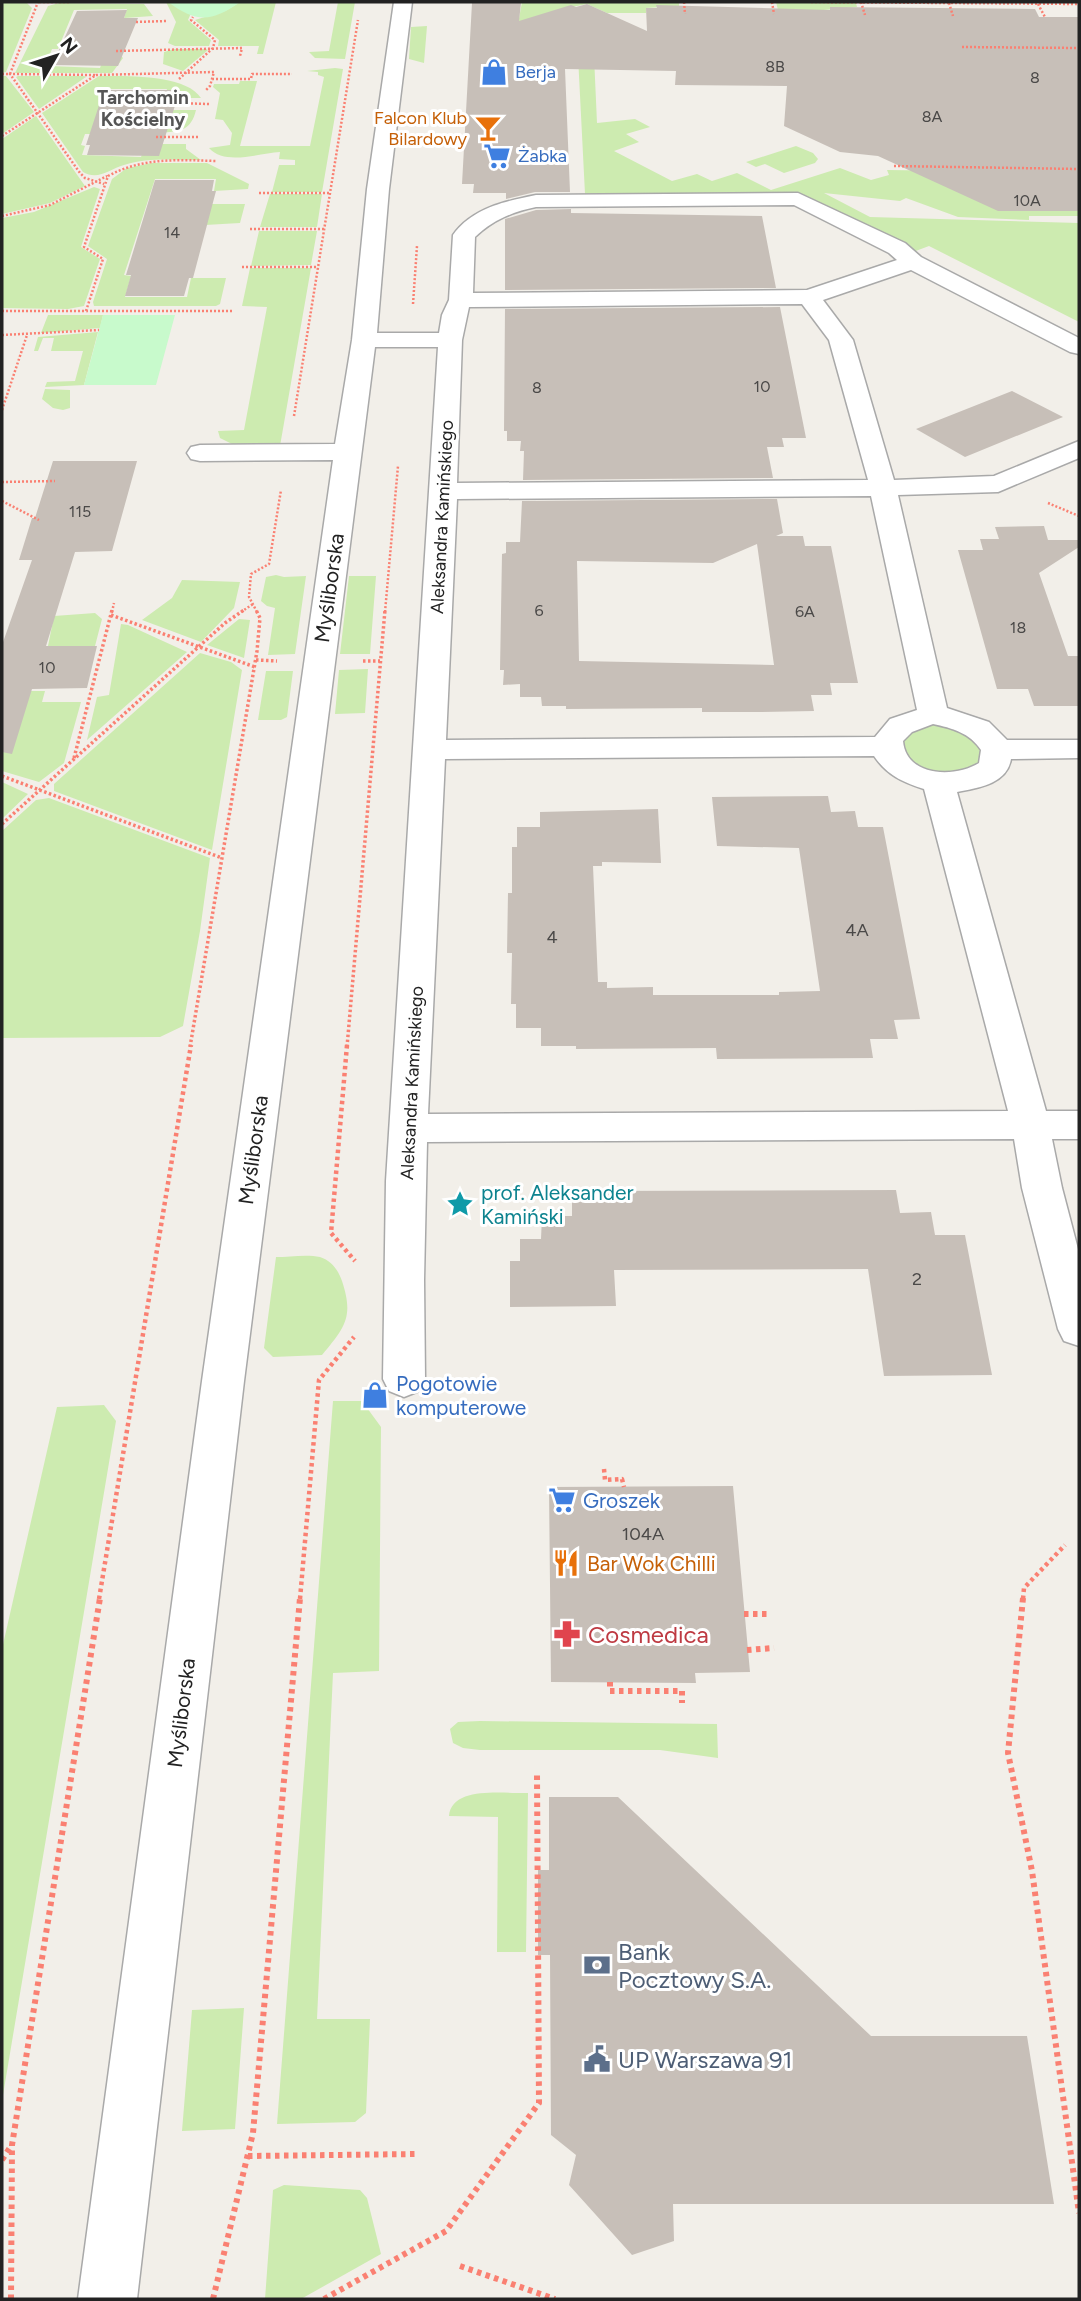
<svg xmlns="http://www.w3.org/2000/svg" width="1081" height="2301" viewBox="0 0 1081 2301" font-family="Figtree,sans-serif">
  <rect width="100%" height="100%" fill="#f2efe9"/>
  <path fill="#cdebb0" d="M2,2H26L32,8L6,72L2,73Z
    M166,2H196L188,20L211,40L209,46H175L168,43L176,22Z
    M240,2H276L263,54H257L259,46H218L219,40L195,20L227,10Z
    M338,2H355L345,59L315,58L309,52L329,51Z
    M522,2H679V6L646,8V13H607L587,4L562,9L610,31L707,32L708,29H733L735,33H798V30H826V33L889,34V31H915L917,34L981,35L980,31L1007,32L1009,35L1073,36L1072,32H1079V46L753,41L754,46L524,43V38L593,33L584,25L513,30L500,26L518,24Z
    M776,2L856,3L857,7L779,14Z
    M59,3L144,4L153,16L124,18L127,9L74,10L58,49H52L49,57L52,58L49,66L100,68L104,57L121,56L123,58L112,73H15L48,6Z
    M427,26L424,63L409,59L411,27Z
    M174,49H206L208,50L183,71L163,64L164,52Z
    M578,56H594L597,123L635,119L650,127L626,134L639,142L614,151L672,181L697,174L712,181L737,173L771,190L840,168L871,180L889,175L887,170L959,171L998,210L1079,211V216H1029V220L958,217L906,198L900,201L824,193L870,217L1079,223V322L929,246L913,252L796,193L585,194Z
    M335,68L343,69L322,192H272L279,165H295V160L279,159L280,152C259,153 225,166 209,148L230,145L232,133L223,120L215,119L220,93L213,87L214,84H239L240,81H257L240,146H310L324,77L318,75V72L307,71Z
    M2,76H6L34,112L2,134Z
    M18,76H84L86,77L39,109L16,77Z
    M99,76C124,76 186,74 201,98H164L167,89H108L92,134H85L81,145L85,146L82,155L141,157L146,144H186V149L201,160C175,160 148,157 124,165C110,169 98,181 83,172L42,113Z
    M160,110H196C190,136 172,132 149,132Z
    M36,116L85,186L50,203L2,214V139Z
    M796,146L813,153L818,159L815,163L784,173L765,164L756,167L746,162Z
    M152,163H207L249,184L248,189L214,191L216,179H155L124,275L131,276L125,297H187L191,278H226L220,304L216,306H94L93,302L107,259L88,246L112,179L127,168Z
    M94,187L100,189L81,247L100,259L84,306L68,309L2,308V218L34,212Z
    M270,194H322L317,227H260Z
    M210,204H245L240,223L205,225Z
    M259,231H317L311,265L251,266Z
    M250,268H311L280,446L234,445L220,438L218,431L244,430L267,307L242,306Z
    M48,315H103L100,328L41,333Z
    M98,332L84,385L45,387L47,382L75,381L83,351H51L54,338H43L38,351H34L38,337Z
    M45,389L70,390V408L63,410L53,408L42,399Z
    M276,575L284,577L306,576L295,654L268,655L275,608L267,606L261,601L266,577Z
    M349,576H376L370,654H340Z
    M182,580L240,582L234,608L201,642L142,620L172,598Z
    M95,613L102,619L95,646H48L54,616Z
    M239,619L250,620L244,658L207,645Z
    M121,624L128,625L187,652L87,740L97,697L109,695Z
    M200,653L231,662L242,670L212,850L54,791V784Z
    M368,669L365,713L335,714L339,670Z
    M266,671H293L287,717L281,720H258Z
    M26,691H45L42,702H81L64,763L39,782L2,771V696H24Z
    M942,724L959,727L984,743L986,764L944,778L901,758V738L925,725Z
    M2,782L28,794L2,819Z
    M49,798L210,858L200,931L183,1026L160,1037L2,1038V831L36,800Z
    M276,1257C289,1257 307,1254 320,1257C332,1261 338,1270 342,1281C354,1317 345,1327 322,1355L273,1357L264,1348Z
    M333,1401H362L381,1427L379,1671L333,1673L317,2019H370L366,2113L355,2122L277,2124Z
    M104,1405L116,1421L2,2101V1649L57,1407Z
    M480,1721L717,1724L718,1758L660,1750H480L463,1748L453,1743L450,1729L458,1722Z
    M528,1793L526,1952H497L498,1817L449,1816C452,1785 505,1794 528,1793Z
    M244,2008L235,2129L182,2131L192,2010Z
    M284,2185L360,2190L367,2198L381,2254L301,2299H265L273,2190Z"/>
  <path fill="#c8facc" d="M168,2H240C211,23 195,22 168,2Z
    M103,315H175L156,385H84Z"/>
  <path fill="#c7bfb8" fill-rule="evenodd" d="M472,3H521L519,21L571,5L576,7L587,4L647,31L646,8H657L656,5L830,10V7L1035,9L1039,17H1079V211H998L878,156L840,152L784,126L787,86L675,85L676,71L565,69L570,192H535L506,199V193H473L474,184H462Z
    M127,10L124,18H138L118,66L52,65L77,11Z
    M104,90H180L159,156L87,155L90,145H86Z
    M155,180H214L212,191H216L193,278H189L184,296H125L131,275H126Z
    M571,209V213L762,216L776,288L505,290V219L536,210Z
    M780,307L806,438H782L784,447H767L773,478L523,480L524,451H520L521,441H507V431H504L505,309Z
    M1012,391L1063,417L965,457L916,429Z
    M53,461H137L112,551L75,552L46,646H97L87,688L32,689L12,754L2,752V645L32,560H19L32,518H35Z
    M777,499L783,533L776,536H803L805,546H831L858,683H830L832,695H811L814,711L757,712H702V708L566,709V706H542L541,697H520V684L503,685L504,670H500L502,554L506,553V542H520L522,501ZM757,544L774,665L579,661L577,561L713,563Z
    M1044,526L1048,540H1079V547L1039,573L1068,656H1079V706H1034L1028,689H997L958,550H983L980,539H999L995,527Z
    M828,796L831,812L855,811L858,827H883L920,1019L894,1020L898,1039H870L873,1058L717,1059L716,1048L576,1049V1046H541V1028H516V1004H511L512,953H507L508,893H512V847H517V827H540V812L658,809L661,863L602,862V866H593L598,982H607V988L653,987V995H779V992L820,991L799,848L717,846L712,797Z
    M896,1190L900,1213L931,1212L935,1235H965L992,1375L884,1376L868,1269L614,1270L616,1306L510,1307V1261H520V1239H541L542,1216H572V1199H600V1191Z
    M733,1486L750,1672L695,1673L696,1683L551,1682L549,1487Z
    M549,1797H618L871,2036H1027L1054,2204H673L674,2241L632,2255L569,2185L576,2155L551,2135L550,1955H538V1870H549Z"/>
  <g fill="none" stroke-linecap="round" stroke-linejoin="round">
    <defs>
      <path id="minor" d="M394,2H412L389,189L377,333H439L442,315L449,300L453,235C472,208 506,201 536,195L798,193L905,243L921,257L1079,338V354L1070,352L911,270L823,300L853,340L894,480L994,476L1079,441V458L998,492L898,495L947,708L989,722L1007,740H1079V758L1011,759C1007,784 978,788 957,792L1046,1111H1079V1139H1052L1062,1188L1079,1253V1346L1064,1341L1058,1329L1022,1188L1014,1139L427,1142L424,1280L425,1379L419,1391L404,1397L389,1391L383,1379L386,1181L438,347H375L244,1381L137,2299H78L202,1381L333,460L200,461L191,459L187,453L191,447L200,445L335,444L352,340L367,189ZM794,205L889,253L897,260L807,290L473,293L475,237C493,220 512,212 536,207ZM802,304L829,340L868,480L457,483L462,340L469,307ZM871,496L917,710L890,719L875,737L446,740L457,499ZM933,724C952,728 970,733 981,750L979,763C955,778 906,777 903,741L912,732ZM874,756C887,775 902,782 924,789L1008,1111L428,1114L445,759Z"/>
    </defs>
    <use href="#minor" stroke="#a9a9a9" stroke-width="3"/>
    <path stroke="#fa8072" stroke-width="2.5" stroke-dasharray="2 2" stroke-linecap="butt" d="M39,2H71
      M684,2L685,14
      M772,2L774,14
      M811,2L1079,4
      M861,2L865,15
      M949,3L953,16
      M1038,4L1045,17
      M136,22L166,21
      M962,47L1079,48
      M116,51L242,48L240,56
      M2,74H10L38,2
      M95,75L10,74L80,173L85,178L104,184
      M179,79L213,48L215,40L191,20L193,17
      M212,79H251L252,74H292
      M175,103L209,104
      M2,136L96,75L214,72L210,86L205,91
      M156,137H200
      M894,166L1079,169
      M259,193H331
      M2,216L50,205L107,176
      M250,229H325
      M242,267H318
      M413,304L417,246
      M2,311H232
      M86,311L103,259L84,247L108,176C143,157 179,160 217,161
      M2,335L99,330
      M2,410L27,335
      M294,416L358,20
      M2,482L55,481
      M2,501L39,520
      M1048,503L1079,516
      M112,612L114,603
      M241,612L253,604
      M257,612L249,597L251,574L269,564L281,490
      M385,612L398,466"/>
    <path stroke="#fa8072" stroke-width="3.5" stroke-dasharray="2.5 2.5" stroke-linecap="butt" d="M111,615L255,667
      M256,660L277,661
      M363,661H380
      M74,758L112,610
      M2,776L222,858
      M2,824L225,623L244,610
      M190,1047L257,651L260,618L256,610
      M347,1047L385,610"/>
    <path stroke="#fa8072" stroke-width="4.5" stroke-dasharray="3.5 3.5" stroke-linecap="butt" d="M347,1045L331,1233L355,1261
      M604,1469L605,1480L622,1479L624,1487
      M99,1599L191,1045
      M300,1599L319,1380L354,1337
      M1023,1599L1024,1588L1065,1545"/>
    <path stroke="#fa8072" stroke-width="6" stroke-dasharray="4.5 4.5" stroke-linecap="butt" d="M1023,1598L1008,1753L1032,1871L1079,2213
      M744,1614H768
      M747,1650L774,1648
      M610,1682V1691H682V1703
      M248,2156L418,2154
      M2,2160L11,2146
      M460,2266L555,2299
      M11,2299L12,2145L100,1598
      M213,2299L253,2133L300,1598
      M324,2299L446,2231L539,2103L537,1774"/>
    <use href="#minor" fill="#fff" fill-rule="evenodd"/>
  </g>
  <defs>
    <symbol id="shop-bare" viewBox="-9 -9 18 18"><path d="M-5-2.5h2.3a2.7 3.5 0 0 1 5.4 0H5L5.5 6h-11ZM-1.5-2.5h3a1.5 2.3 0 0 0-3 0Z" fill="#3f7fe0" stroke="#fff" stroke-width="2.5" paint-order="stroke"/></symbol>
    <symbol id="bar-bare" viewBox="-9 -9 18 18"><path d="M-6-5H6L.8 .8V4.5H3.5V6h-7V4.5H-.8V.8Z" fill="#e8710a" stroke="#fff" stroke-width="2.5" paint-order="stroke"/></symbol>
    <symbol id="supermarket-bare" viewBox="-9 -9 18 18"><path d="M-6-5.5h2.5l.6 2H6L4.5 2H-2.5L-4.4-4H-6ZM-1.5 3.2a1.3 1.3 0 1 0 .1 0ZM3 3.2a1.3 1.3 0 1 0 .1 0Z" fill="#3f7fe0" stroke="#fff" stroke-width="2.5" paint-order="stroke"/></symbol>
    <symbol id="sight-bare" viewBox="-9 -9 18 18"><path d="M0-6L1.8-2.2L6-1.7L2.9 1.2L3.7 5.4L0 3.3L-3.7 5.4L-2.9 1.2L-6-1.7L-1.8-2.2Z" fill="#0f9aa8" stroke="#fff" stroke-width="2.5" paint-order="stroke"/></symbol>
    <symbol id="restaurant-bare" viewBox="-9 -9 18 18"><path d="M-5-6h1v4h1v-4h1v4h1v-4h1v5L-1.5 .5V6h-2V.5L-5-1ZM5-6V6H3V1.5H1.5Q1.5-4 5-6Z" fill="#e8710a" stroke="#fff" stroke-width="2.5" paint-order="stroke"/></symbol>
    <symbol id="pharmacy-bare" viewBox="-9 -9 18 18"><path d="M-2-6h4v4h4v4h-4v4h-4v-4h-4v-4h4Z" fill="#e0444e" stroke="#fff" stroke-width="2.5" paint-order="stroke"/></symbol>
    <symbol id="bank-bare" viewBox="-9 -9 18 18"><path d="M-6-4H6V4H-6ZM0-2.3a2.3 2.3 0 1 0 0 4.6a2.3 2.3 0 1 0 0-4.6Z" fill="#5c6f8a" stroke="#fff" stroke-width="2.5" paint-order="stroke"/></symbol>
    <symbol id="civic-bare" viewBox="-9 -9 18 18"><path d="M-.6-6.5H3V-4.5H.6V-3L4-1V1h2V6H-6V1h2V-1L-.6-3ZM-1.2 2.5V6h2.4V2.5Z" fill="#5c6f8a" stroke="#fff" stroke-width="2.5" paint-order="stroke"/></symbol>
  </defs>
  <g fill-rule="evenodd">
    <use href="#shop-bare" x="475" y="53" width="38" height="38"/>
    <use href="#bar-bare" x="469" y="109" width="38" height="38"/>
    <use href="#supermarket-bare" x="478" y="137" width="38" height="38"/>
    <use href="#sight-bare" x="441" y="1185" width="38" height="38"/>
    <use href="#shop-bare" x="356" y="1376" width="38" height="38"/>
    <use href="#supermarket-bare" x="543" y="1481" width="38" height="38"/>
    <use href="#restaurant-bare" x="547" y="1544" width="38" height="38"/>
    <use href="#pharmacy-bare" x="548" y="1615" width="38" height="38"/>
    <use href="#bank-bare" x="578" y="1946" width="38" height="38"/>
    <use href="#civic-bare" x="578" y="2040" width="38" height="38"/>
  </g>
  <g text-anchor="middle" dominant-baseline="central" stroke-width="6" stroke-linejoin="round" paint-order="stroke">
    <g font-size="16" fill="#4b4948">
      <text x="775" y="66">8B</text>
      <text x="1035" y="77">8</text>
      <text x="932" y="116">8A</text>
      <text x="1027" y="200">10A</text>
      <text x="172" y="232">14</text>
      <text x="762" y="386">10</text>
      <text x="537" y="387">8</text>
      <text x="80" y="511">115</text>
      <text x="539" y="610">6</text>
      <text x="805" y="611">6A</text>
      <text x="1018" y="627">18</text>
      <text x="47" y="667">10</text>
    </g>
    <g font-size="18" fill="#366cbe" stroke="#fff" text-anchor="start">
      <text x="515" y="72">Berja</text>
      <text x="518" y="156">Żabka</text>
    </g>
    <g font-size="18" fill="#c56008" stroke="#fff" text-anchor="end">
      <text x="467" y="118">Falcon Klub<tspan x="467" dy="21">Bilardowy</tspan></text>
    </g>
    <g font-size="18" fill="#222" stroke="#fff">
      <text transform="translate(442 517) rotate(-87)">Aleksandra Kamińskiego</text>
      <text transform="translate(412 1083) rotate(-87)">Aleksandra Kamińskiego</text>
    </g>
    <g font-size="18" fill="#4b4948">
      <text x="857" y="930">4A</text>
      <text x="552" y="937">4</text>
      <text x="917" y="1279">2</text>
      <text x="643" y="1534">104A</text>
    </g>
    <g font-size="19" font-weight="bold" fill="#555" stroke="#fff">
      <text x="143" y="97">Tarchomin<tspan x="143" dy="22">Kościelny</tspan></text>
    </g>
    <g font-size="21" fill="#222" stroke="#fff">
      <text transform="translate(329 588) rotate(-82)">Myśliborska</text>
      <text transform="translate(253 1150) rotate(-82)">Myśliborska</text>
      <text transform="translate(181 1713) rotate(-83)">Myśliborska</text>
    </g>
    <g font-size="21" fill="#0d838f" stroke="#fff" text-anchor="start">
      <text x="481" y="1192">prof. Aleksander<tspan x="481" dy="24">Kamiński</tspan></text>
    </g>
    <g font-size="21" fill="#366cbe" stroke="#fff" text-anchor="start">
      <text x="396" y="1383">Pogotowie<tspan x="396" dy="24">komputerowe</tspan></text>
      <text x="583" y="1500">Groszek</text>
    </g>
    <g font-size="21" fill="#c56008" stroke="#fff" text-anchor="start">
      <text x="587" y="1563">Bar Wok Chilli</text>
    </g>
    <g font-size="24" fill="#be3a42" stroke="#fff" text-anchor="start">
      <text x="588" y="1634">Cosmedica</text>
    </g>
    <g font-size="24" fill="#4e5e75" stroke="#fff" text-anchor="start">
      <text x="618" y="1951">Bank<tspan x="618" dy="28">Pocztowy S.A.</tspan></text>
      <text x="618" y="2059">UP Warszawa 91</text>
    </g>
  </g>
  <rect width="1081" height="2301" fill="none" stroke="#222222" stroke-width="7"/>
  <g transform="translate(56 56) rotate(51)" stroke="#ffffff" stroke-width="5" paint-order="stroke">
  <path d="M0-5L12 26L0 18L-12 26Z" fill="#222222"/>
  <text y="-10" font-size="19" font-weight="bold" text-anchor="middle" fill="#222222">N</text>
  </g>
</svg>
